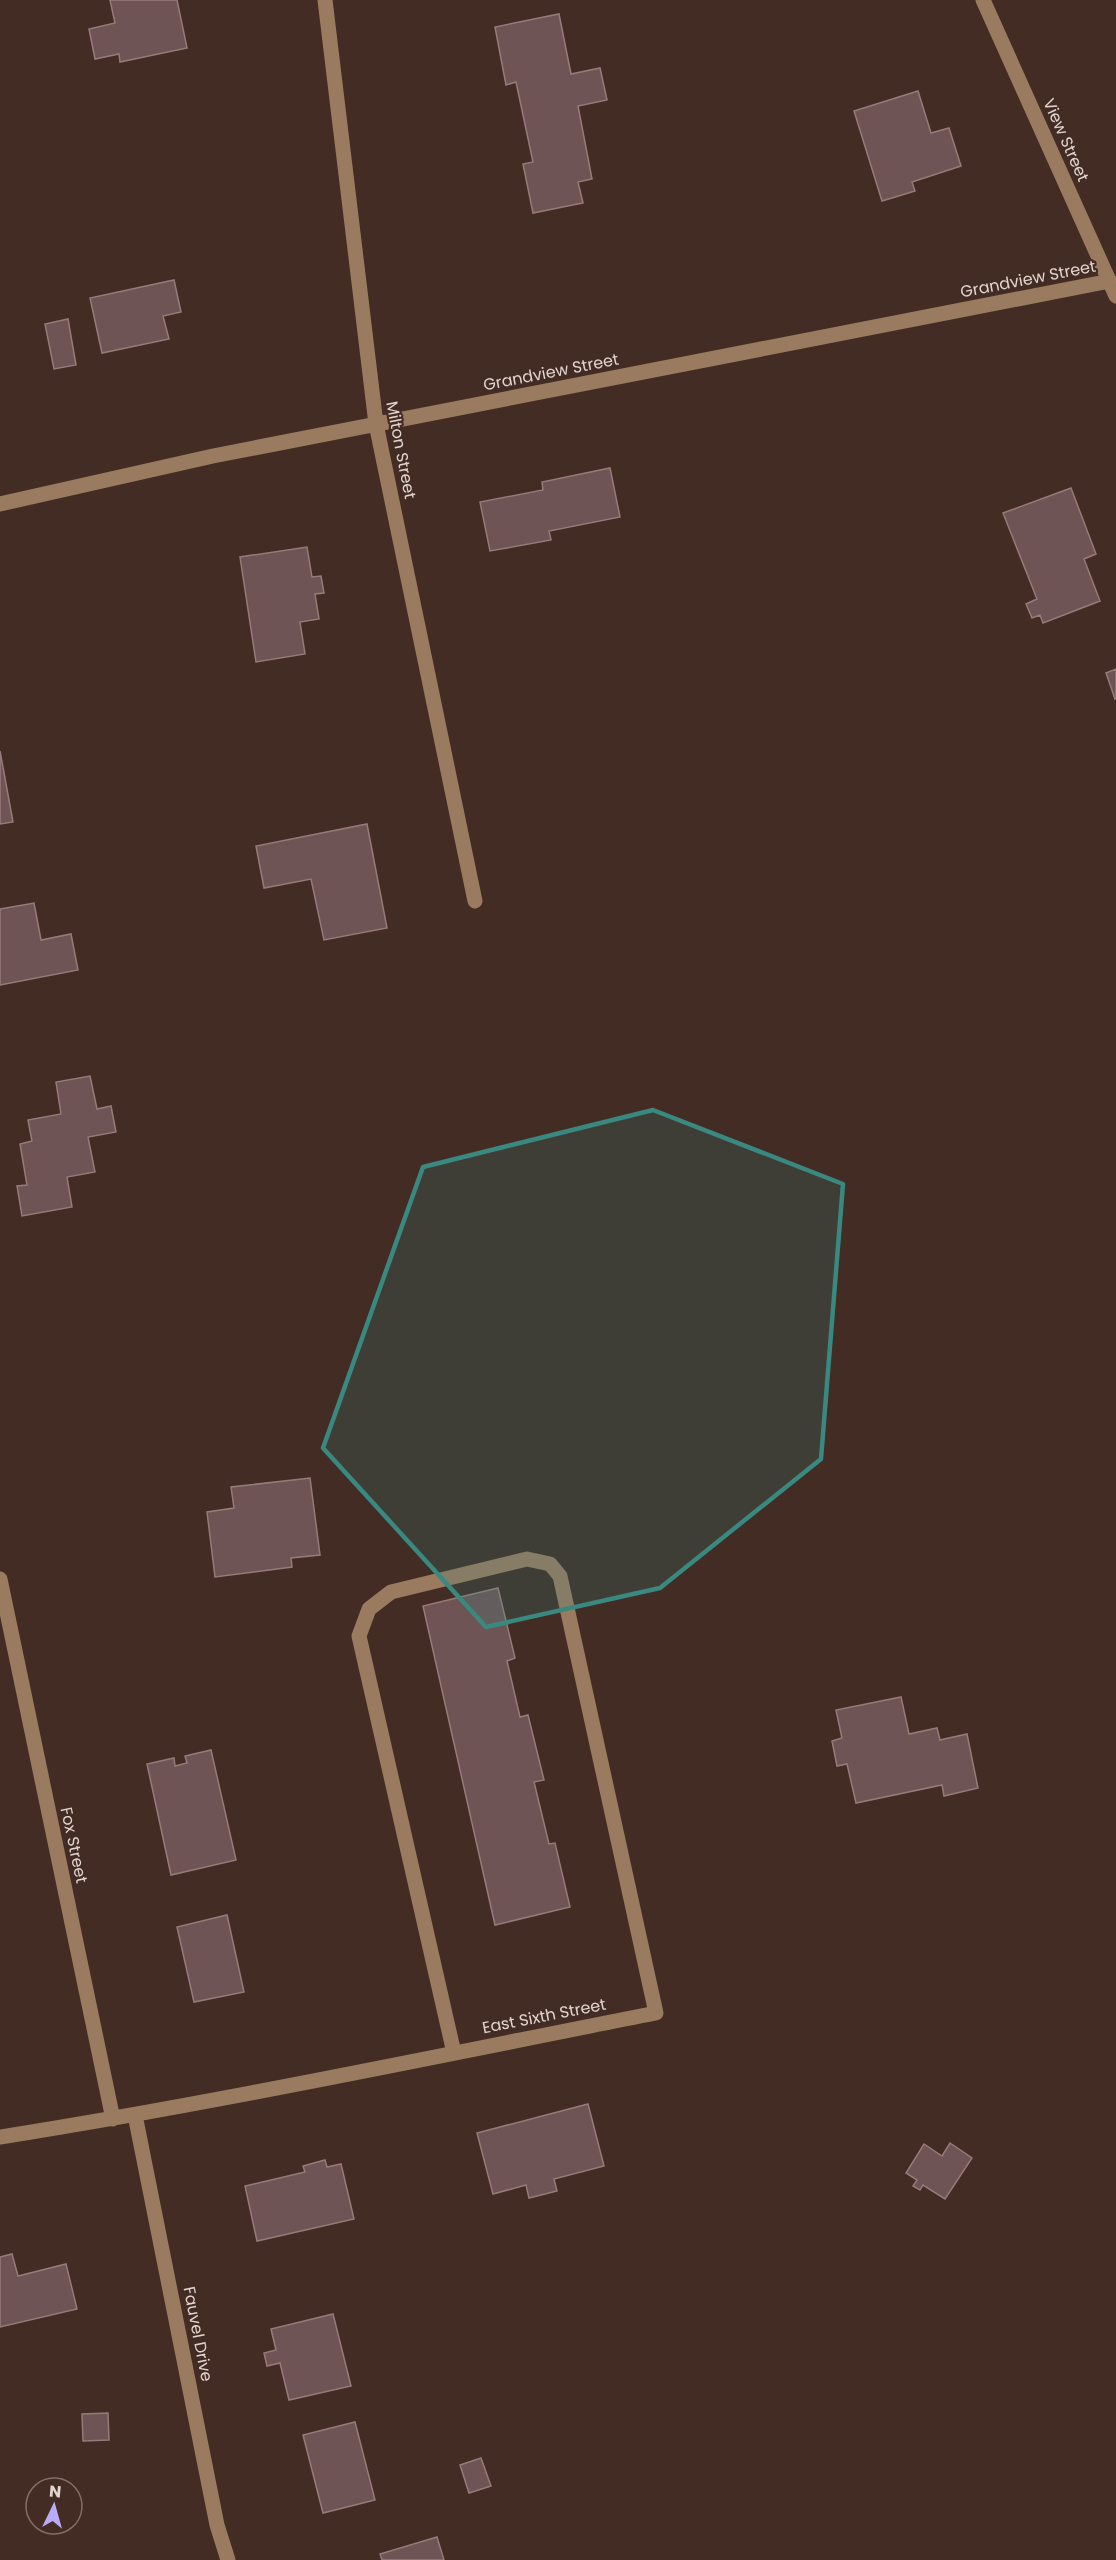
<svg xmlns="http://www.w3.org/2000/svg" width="1116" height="2560" viewBox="0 0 1116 2560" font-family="Poppins,sans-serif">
  <rect width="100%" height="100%" fill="#422c24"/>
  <path fill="#6e5454" stroke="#977b7a" stroke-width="1.5" d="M110,0H177L187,48L120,62L119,54L95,59L89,29L115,23Z
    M559,14L571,74L600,68L607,100L578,106L592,179L578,182L583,203L533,213L523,164L533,162L516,82L506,85L495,27Z
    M918,91L931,133L949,128L961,166L912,182L915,191L882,201L854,111Z
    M174,280L181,312L163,316L169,339L102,353L90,298Z
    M68,319L76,365L54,369L45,324Z
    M610,468L620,517L549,531L551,540L490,551L480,502L543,490L542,482Z
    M1071,488L1096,554L1084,559L1100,601L1043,623L1040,615L1032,618L1026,604L1037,599L1003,513Z
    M307,547L312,577L321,576L324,593L315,594L319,619L300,622L305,654L256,662L240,557Z
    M1116,669V698L1115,699L1106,673Z
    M0,751L13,822L0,824Z
    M367,824L387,928L324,940L311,879L264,888L256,846Z
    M34,903L41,940L71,934L78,970L0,985V909Z
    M90,1076L97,1109L111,1106L116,1132L88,1137L95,1172L67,1177L72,1207L22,1216L17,1186L27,1185L20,1144L32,1141L28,1120L61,1114L56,1082Z
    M310,1478L320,1555L291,1558L292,1567L215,1577L207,1512L234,1508L231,1487Z
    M498,1588L515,1658L507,1661L520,1717L528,1715L544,1780L534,1782L549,1844L555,1843L570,1907L495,1925L423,1606Z
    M901,1697L909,1734L937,1728L940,1740L967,1734L978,1788L944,1796L942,1785L856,1803L847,1764L837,1766L832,1741L842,1738L836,1710Z
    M211,1750L236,1860L171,1875L147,1764L174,1758L175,1766L187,1763L185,1756Z
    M227,1915L244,1992L194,2002L177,1927Z
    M588,2104L604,2166L554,2179L557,2191L529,2198L526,2185L493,2194L477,2133Z
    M950,2143L972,2158L945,2199L923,2185L920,2190L913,2186L917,2180L906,2173L924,2144L942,2156Z
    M325,2160L327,2167L341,2164L354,2219L257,2241L245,2186L305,2172L303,2166Z
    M12,2254L18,2276L66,2264L77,2309L0,2327V2257Z
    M333,2314L351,2386L289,2400L280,2363L267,2366L264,2353L276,2350L271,2329Z
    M108,2413L109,2440L83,2441L82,2414Z
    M355,2422L375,2500L323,2513L303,2435Z
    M481,2458L491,2486L469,2493L460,2465Z
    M437,2537L444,2560H382L380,2554Z"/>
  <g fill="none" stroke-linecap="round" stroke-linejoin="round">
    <path stroke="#9b7b5f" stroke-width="15" d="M325,0L376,424L475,901
      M983,0L1116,296
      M0,504L213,456L1110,281
      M0,1579L113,2119
      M135,2115L217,2525L228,2560
      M0,2137C220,2102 437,2056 656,2013L560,1576L550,1564L527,1559L391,1592L369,1609L359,1636L454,2053"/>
  </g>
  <path fill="#398981" fill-opacity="0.2" stroke="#398981" stroke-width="4.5" stroke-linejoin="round" d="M653,1110L843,1184L821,1459L660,1588L486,1627L323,1448L423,1167Z"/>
  <g text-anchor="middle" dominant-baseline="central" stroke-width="4.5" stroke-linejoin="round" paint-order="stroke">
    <g font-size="16" fill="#e2d4cf" stroke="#422c24">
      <text transform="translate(1066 140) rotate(66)">View Street</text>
      <text transform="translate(1028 279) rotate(-11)">Grandview Street</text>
      <text transform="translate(551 372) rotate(-11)">Grandview Street</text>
      <text transform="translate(401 450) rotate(79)">Milton Street</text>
      <text transform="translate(74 1845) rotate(78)">Fox Street</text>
      <text transform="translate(544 2016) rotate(-11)">East Sixth Street</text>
      <text transform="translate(198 2334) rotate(79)">Fauvel Drive</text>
    </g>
  </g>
  <g transform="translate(54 2506) rotate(5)"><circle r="28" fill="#422c24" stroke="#826f68" stroke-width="1.5"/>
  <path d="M0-4.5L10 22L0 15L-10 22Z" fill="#b8abf7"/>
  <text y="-9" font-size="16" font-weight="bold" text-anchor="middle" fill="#e2d4cf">N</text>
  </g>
</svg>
